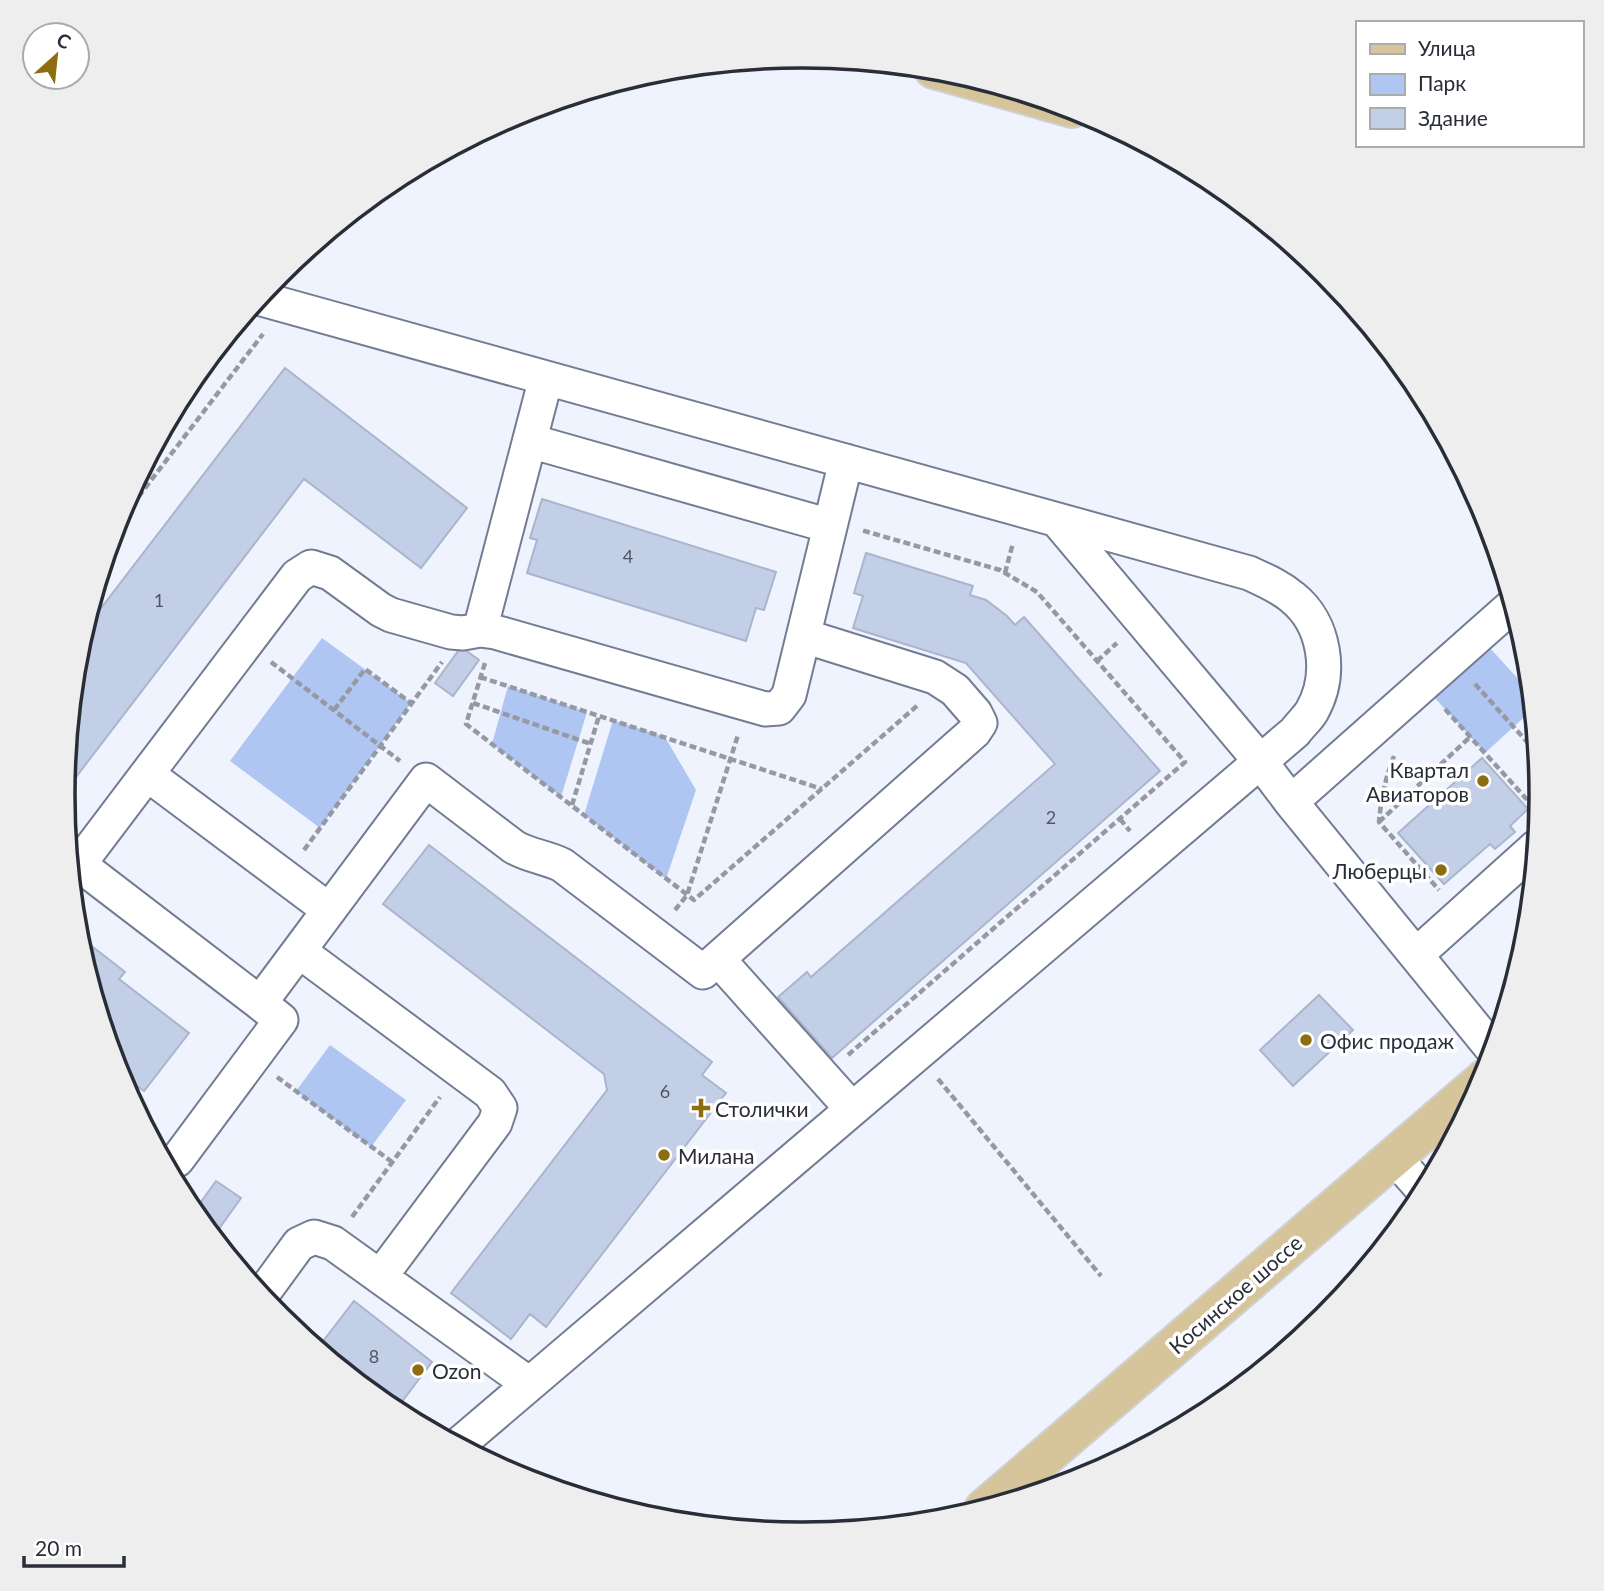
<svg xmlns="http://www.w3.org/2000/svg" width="1604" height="1591" viewBox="0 0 1604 1591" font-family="Lato,sans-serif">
  <rect width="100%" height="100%" fill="#eef3fd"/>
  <path fill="#afc5f2" d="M322,638L411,703L320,828L230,761Z
    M1488,646L1531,693L1533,709L1485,753L1433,696Z
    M508,686L587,712L561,797L492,744Z
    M613,720L665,737L696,790L666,879L584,815Z
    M330,1045L406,1100L371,1147L296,1091Z"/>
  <path fill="#c3cfe7" stroke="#aab5cd" stroke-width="2" d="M285,368L467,508L421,568L304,479L63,794L77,651L82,633Z
    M542,499L776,572L764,610L756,608L746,641L527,573L537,540L530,538Z
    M866,553L973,586L970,595L986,600L1007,616L1015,625L1024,617L1160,771L832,1058L778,997L807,972L811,977L1055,764L966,663L853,628L863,596L854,593Z
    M461,647L479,660L453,696L435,683Z
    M1482,758L1528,809L1510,826L1515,832L1495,849L1490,844L1444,884L1398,833Z
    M429,845L712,1062L702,1075L726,1093L546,1327L530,1314L511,1339L451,1293L607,1090L604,1074L383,904Z
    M76,934L125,972L119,979L189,1033L144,1091L116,1070Z
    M1319,995L1353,1030L1293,1086L1260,1050Z
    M216,1181L241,1198L213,1237L193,1213Z
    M354,1301L432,1362L394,1412L317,1349Z"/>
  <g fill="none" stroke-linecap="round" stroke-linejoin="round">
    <defs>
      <path id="minor" d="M258,298L1249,573C1264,580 1279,586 1292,597C1325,623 1333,674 1312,711C1308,718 1300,725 1295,732L457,1446
        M530,441L830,526
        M1057,520L1260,761L1291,802L1494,1051
        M480,630L546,378
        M147,774L297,576L311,567L330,573L381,610L391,615L451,632L463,633L480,630L495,632L765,709L779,708L789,695L846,461
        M1291,802L1513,605
        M68,856L260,1003L426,780L514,847C529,856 546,857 562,865L703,972L974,732L980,723L975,713L955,690L935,677L804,636
        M79,864L147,774L329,910
        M299,951L490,1093L500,1108L495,1123L380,1277
        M1416,955L1536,847
        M718,959L852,1109
        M1394,1157L1425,1192
        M164,1163L167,1164L177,1160L281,1020L260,1003
        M261,1296L299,1244L314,1237L333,1243L529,1384"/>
      <path id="major" d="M934,69L1072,108
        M984,1509L1485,1079"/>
    </defs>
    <use href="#minor" stroke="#727d93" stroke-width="37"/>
    <use href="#major" stroke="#d0d1d3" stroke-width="42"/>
    <path stroke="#9599a3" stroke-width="4.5" stroke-dasharray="7 3.5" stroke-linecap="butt" d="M113,530L263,334
      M1005,573L1013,543
      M1097,661L1117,643
      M271,662L400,761
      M485,663L466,724L694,900L918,705
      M480,677L822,789
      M1475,684L1537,753
      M473,703L591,744
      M1445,709L1540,814
      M334,710L365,669L411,703
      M1394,756C1385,779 1381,799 1379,822L1439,890
      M572,805L599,716
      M1120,819L1130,831
      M1379,822L1470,737
      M304,850L442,662
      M675,910L687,895L738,735
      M848,1055L1185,762L1037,592L1000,570L861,530
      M277,1077L392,1162
      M938,1079L1101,1276
      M352,1217L440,1097"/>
    <use href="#minor" stroke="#fff" stroke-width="33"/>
    <use href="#major" stroke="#d6c49a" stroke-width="38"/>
  </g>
  <g fill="#8d6d10" stroke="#fff" stroke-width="2.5">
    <circle cx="1483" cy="781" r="7"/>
    <circle cx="1441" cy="870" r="7"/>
    <circle cx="1306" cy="1040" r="7"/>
    <path d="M697.5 1097.5h7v7h7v7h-7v7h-7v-7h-7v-7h7z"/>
    <circle cx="664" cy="1155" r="7"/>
    <circle cx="418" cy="1370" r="7"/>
  </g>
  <g text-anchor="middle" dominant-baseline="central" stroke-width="7" stroke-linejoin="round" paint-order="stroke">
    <g font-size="18" fill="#505663">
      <text x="628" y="556">4</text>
      <text x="159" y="600">1</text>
      <text x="1051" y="817">2</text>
      <text x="665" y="1091">6</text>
      <text x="374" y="1356">8</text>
    </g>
    <g font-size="21" fill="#292d37" stroke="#fff" text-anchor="start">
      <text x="1469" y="769" text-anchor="end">Квартал<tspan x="1469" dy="24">Авиаторов</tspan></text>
      <text x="1427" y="870" text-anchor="end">Люберцы</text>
      <text x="1320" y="1040">Офис продаж</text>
      <text x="715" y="1108">Столички</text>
      <text x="678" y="1155">Милана</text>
      <text x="432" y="1370">Ozon</text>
    </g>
    <g font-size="21" fill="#292d37" stroke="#fff">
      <text transform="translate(1235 1294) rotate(-41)">Косинское шоссе</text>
    </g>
  </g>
  <path d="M0 0H1604V1591H0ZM75 795a727 727 0 1 1 1454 0a727 727 0 1 1-1454 0Z" fill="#eeeeef" fill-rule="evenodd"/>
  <path fill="none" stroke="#292d37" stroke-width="3.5" d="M75 795a727 727 0 1 1 1454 0a727 727 0 1 1-1454 0Z"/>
  <rect x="1356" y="21" width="228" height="126" fill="#ffffff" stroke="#a9abaf" stroke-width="2"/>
  <rect x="1370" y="44" width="35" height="10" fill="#d6c49a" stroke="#a9abaf" stroke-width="2"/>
  <text x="1418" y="56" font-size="21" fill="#292d37">Улица</text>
  <rect x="1370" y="74" width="35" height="21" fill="#afc5f2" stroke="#a9abaf" stroke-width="2"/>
  <text x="1418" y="91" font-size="21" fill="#292d37">Парк</text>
  <rect x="1370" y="108" width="35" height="21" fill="#c3cfe7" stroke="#a9abaf" stroke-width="2"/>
  <text x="1418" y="126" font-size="21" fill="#292d37">Здание</text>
  <g transform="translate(56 56) rotate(27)"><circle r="33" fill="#ffffff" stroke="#a9abaf" stroke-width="2"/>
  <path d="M0-5L12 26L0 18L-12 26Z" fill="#8d6d10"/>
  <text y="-10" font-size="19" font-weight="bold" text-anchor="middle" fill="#292d37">С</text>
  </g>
  <path d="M24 1556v10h100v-10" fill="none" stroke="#292d37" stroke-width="3.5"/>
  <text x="35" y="1556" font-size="21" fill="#292d37" stroke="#ffffff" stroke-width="5" paint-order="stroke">20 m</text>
</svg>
